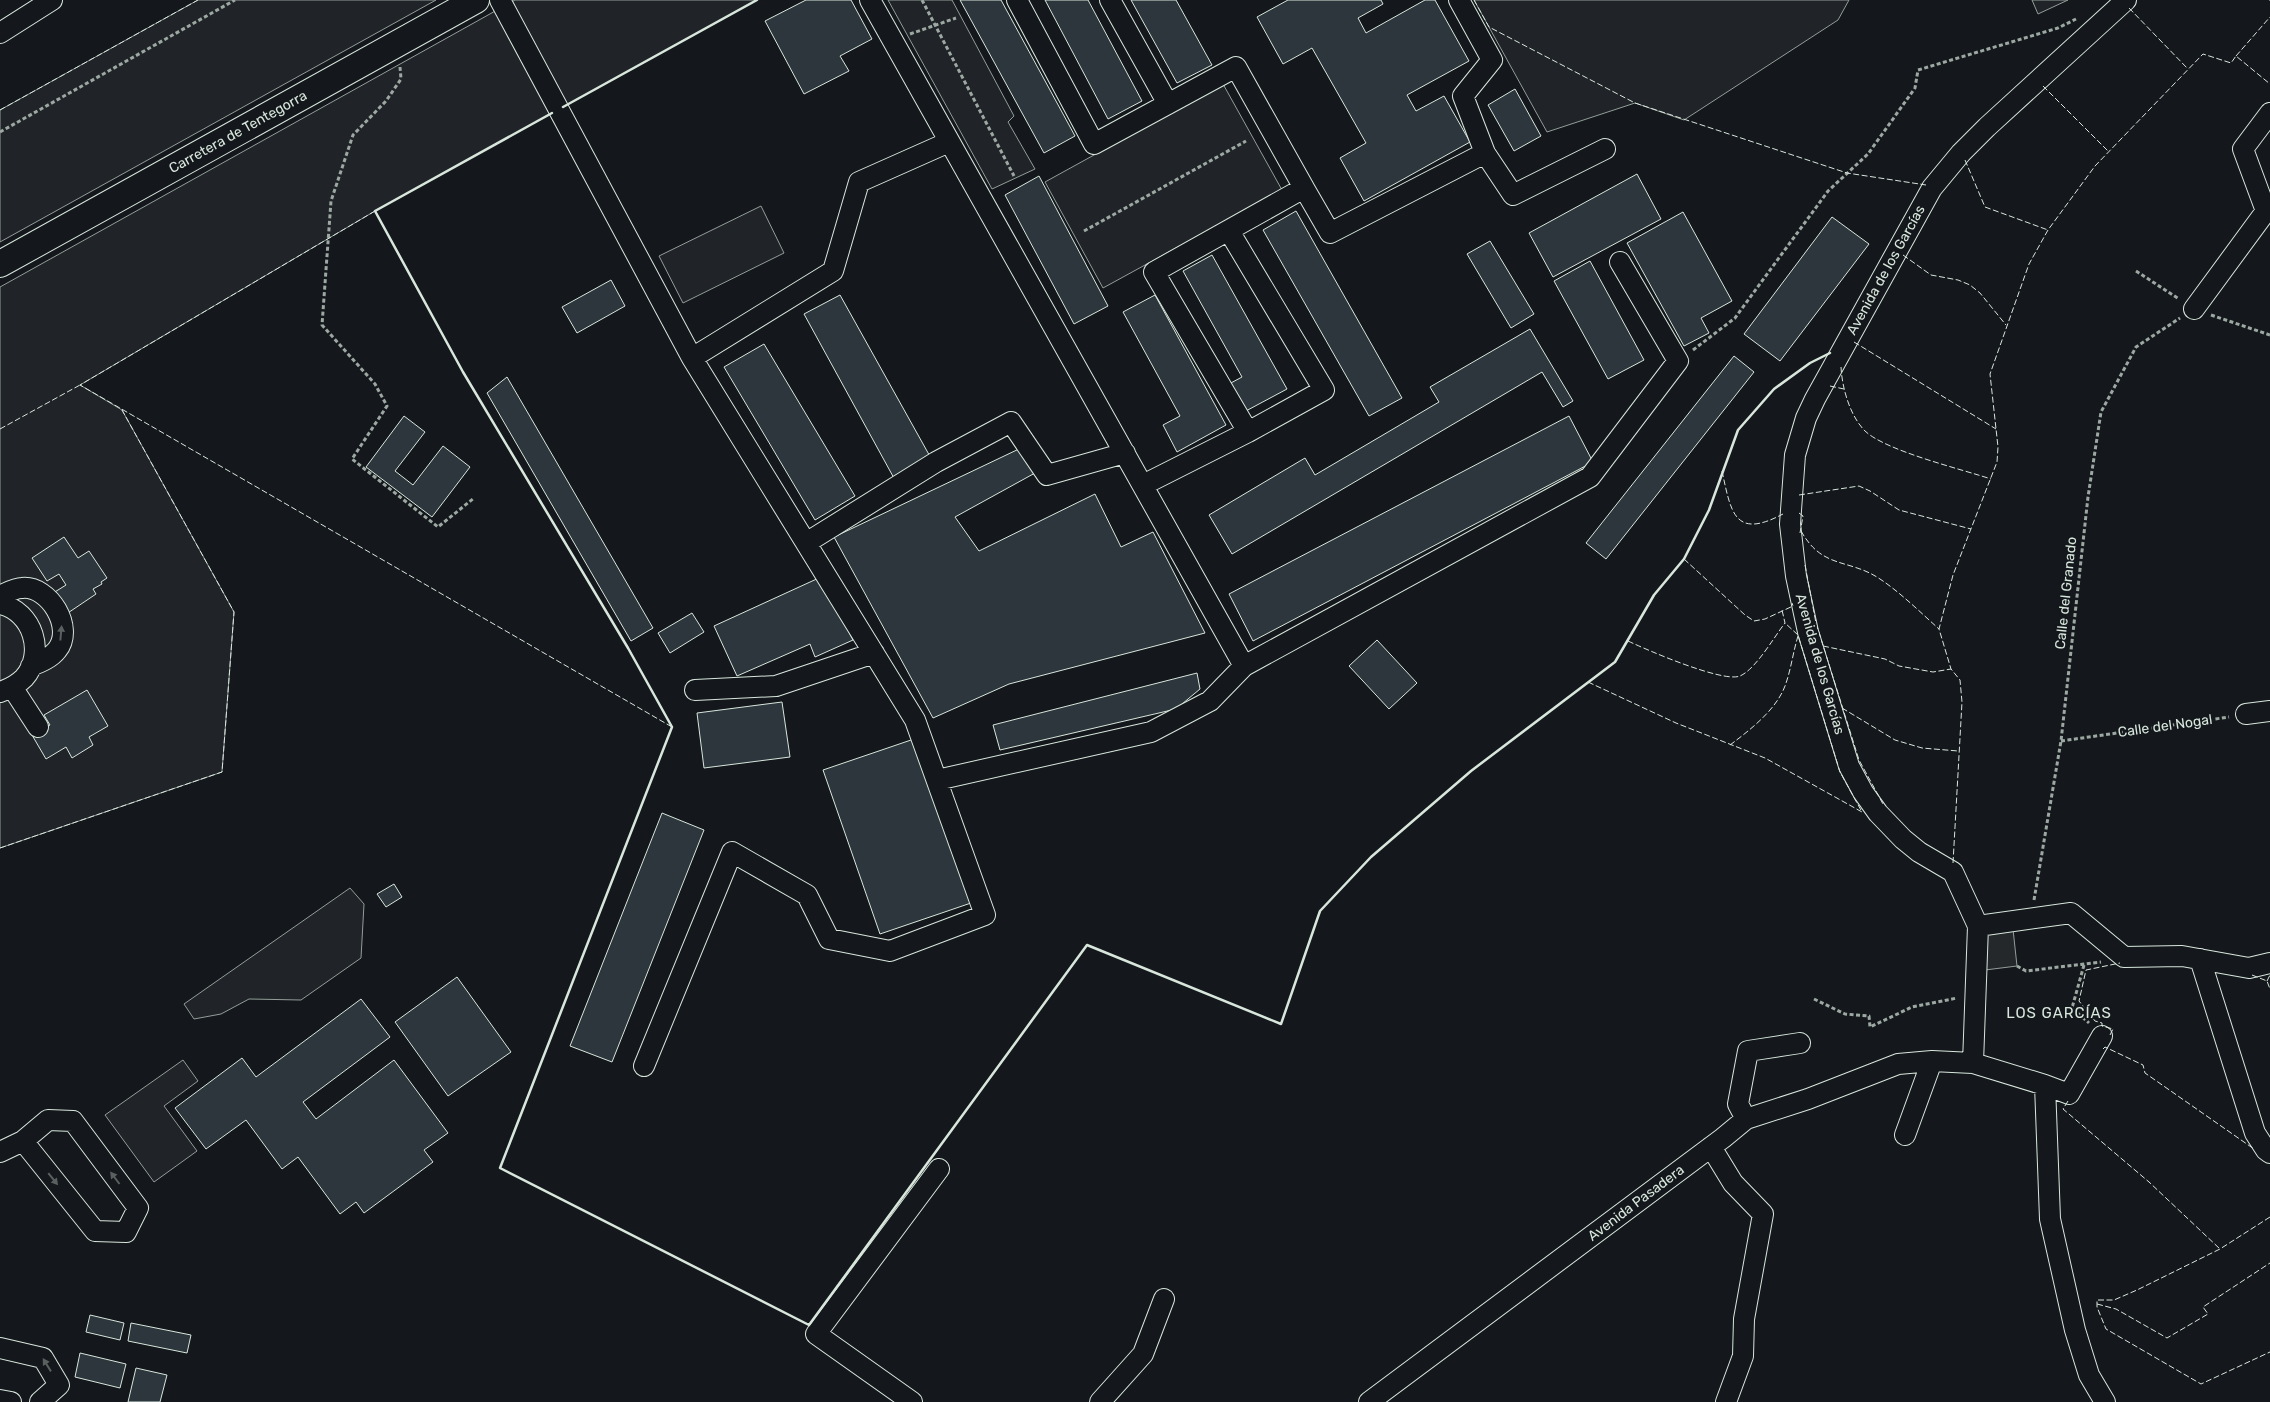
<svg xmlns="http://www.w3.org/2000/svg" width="2270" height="1402" viewBox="0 0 2270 1402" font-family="Rubik,sans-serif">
  <rect width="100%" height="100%" fill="#14181c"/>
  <path fill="#202428" stroke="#939e99" d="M198,0H436L0,242V110Z
    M515,0H757L375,211L80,385L122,410L234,612L222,772L0,848V287Z
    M888,0H952L1014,116L1008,122L1035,169L992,189Z
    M1474,0H1849L1838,20L1684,120L1635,103L1547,132Z
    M2032,0H2068L2038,14Z
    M1223,84L1282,190L1103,288L1045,182Z
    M761,206L784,253L683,303L659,256Z
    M350,888L364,904L361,958L301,1000L249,999L221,1014L194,1019L184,1004Z
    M183,1060L198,1081L164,1106L197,1151L154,1182L105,1115Z"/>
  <path fill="#24282b" stroke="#939e99" d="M2012,920L2017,966L1977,971L1978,926Z"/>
  <path fill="#2c363c" stroke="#d8e6dc" d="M806,0H851L872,39L840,56L849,71L804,94L765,21Z
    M960,0H1001L1075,136L1044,153Z
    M1045,0H1088L1142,101L1108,119Z
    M1131,0H1176L1212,65L1177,83Z
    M1288,0H1381L1383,4L1358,18L1366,33L1425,0H1435L1469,61L1407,95L1416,111L1444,96L1470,142L1364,201L1340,158L1366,143L1312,48L1283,64L1257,17Z
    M1515,89L1541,136L1514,151L1488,105Z
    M1637,174L1661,219L1553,277L1529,233Z
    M1039,176L1108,306L1074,324L1005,195Z
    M1296,211L1402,398L1369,416L1263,230Z
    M1683,212L1732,301L1701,318L1709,333L1684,346L1627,243Z
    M1832,217L1869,244L1780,361L1744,334Z
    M1490,241L1534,314L1511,328L1467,254Z
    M1212,255L1287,389L1244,412L1229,384L1242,377L1183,271Z
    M1590,261L1644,360L1608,379L1554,281Z
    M611,280L625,306L577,333L562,307Z
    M840,295L932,460L895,480L804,314Z
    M1155,295L1226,425L1177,452L1163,425L1180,416L1123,312Z
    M1530,329L1573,401L1563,407L1542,372L1232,554L1209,515L1305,458L1315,475L1439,402L1430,387Z
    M764,344L855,496L815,520L724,367Z
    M1734,356L1754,372L1606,559L1586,543Z
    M507,377L653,628L631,641L487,393Z
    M404,416L425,432L395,471L413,485L443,446L470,467L432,517L366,467Z
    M1569,416L1593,462L1253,641L1229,594Z
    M1021,448L1035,473L955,517L979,551L1095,494L1121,547L1153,532L1205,633L1009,684L933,718L834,537Z
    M64,537L78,558L89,551L107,578L101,582L102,584L93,589L96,594L56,621L42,600L66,585L59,574L47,581L32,558Z
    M821,577L853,640L815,657L810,644L737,676L714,626Z
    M692,613L704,632L670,653L658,633Z
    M1377,640L1417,683L1389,709L1349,666Z
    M1197,673L1200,689L1176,709L1000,750L993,725Z
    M87,690L108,726L89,737L93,745L72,758L66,747L46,759L32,735L50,725L44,715Z
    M782,702L790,757L704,768L697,713Z
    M914,739L971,903L880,934L823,770Z
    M662,813L704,830L612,1062L570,1046Z
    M394,884L402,897L386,907L377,894Z
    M457,977L511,1052L448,1096L395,1022Z
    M361,999L390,1037L303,1102L316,1119L394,1060L448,1133L424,1150L433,1162L364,1213L356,1202L340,1214L298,1157L282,1169L246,1120L206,1149L175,1108L242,1058L256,1077Z
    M90,1315L124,1323L120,1340L86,1332Z
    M131,1323L191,1335L187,1353L128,1341Z
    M80,1353L126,1364L120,1388L75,1377Z
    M136,1368L167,1375L160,1402H128Z"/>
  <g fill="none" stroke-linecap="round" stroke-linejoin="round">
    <defs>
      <path id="minor" d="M500,0L692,358L915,720L985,915L890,951L829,939L807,895L732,852L644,1066
        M870,0L1244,666
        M1017,0L1094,144L1236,67L1304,188
        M1110,0L1168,104
        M1459,0L1492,60L1463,96L1485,153L1513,195L1605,149
        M0,33L52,0
        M1229,231L1324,390L1248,432
        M2194,309L2266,211L2243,149L2270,113
        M692,358L833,271L859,182L949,142
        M1143,485L1248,432L1154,272L1304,188L1330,233L1485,153
        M806,543L936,462L1011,422L1047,475L1125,453
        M0,596C6,593 15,588 22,588C49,585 75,628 57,650C51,658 41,662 31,666
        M0,604C33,611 46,654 24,678C17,685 9,689 0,692
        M12,687L38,727
        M695,690L776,686L874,653
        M2246,714L2270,711
        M937,780L1151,732L1210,701L1244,666L1590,477L1678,361L1620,262
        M1978,926L2071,913L2124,957L2182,956L2249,968L2270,963
        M2200,959L2255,1133L2266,1150L2270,1153
        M1973,1063L1978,926L1953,872L1919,852L1903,839L1878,813L1863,792L1849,766L1808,632L1796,576L1790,524L1795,455L1806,418L1815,399L1932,188L1961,153L1987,127L2126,0
        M2045,1085L2069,1094L2102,1036
        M1746,1119L1738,1104L1748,1051L1800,1043
        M1905,1135L1932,1061
        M1711,1147L1733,1183L1763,1214L1744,1319L1743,1356L1726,1402
        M0,1152L23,1141L48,1120L73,1121L138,1208L126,1232L95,1231L23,1141
        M0,1348L43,1358L59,1385L40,1402
        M0,1400L11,1402
        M912,1402L816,1334L939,1169
        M1100,1402L1143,1354L1164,1299
        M1369,1402L1723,1138L1746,1119L1808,1099L1898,1064L1932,1061L1973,1063L2045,1085L2050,1219L2075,1330L2089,1375L2105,1402"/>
      <path id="major" d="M0,264L476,0"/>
    </defs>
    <use href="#minor" stroke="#d8e6dc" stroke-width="22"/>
    <use href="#major" stroke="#d8e6dc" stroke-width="28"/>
    <path stroke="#9da8a2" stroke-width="3" stroke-dasharray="4 2.5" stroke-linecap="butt" d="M922,0L1014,176
      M910,34L956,18
      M400,67L401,79L386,101L353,135L331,201L322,325L375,384L387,406L352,459L438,527L474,498
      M0,132L235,0
      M1084,231L1246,141
      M2136,271L2179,299
      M2211,315L2270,335
      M1693,350L1735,318L1828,191L1868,154L1915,88L1918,70L2058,28L2076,19
      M2061,741L2229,717
      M2034,900L2061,741L2088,497L2101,412L2136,347L2180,318
      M2084,965L2072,1008L2089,1023
      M2017,966L2026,971L2101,962
      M1814,999L1845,1014L1869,1016L1870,1027L1912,1007L1957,998"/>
    <use href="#minor" stroke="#14181c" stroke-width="20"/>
    <use href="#major" stroke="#14181c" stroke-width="26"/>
    <path stroke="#d8e6dc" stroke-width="1" stroke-dasharray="6 2.5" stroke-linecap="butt" d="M1474,0L1489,27L1635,103L1847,173L1926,185
      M2270,0V1
      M2129,8L2188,69
      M2236,56L2270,17
      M2043,86L2109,152
      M0,110L198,0
      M1965,160L1985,207L2048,230
      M375,211L80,385L672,727
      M1903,255L1931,275L1958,280L1970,285L1980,293L2006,325
      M1854,342L1996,429
      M1841,367C1842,388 1850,416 1865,431C1886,451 1961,469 1991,479
      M1830,386L1844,389
      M0,429L80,385
      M1722,471C1731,512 1734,540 1783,514
      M1799,495L1859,486L1870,491L1899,510L1971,529
      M1799,513L1803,516L1800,533
      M1801,531C1823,570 1849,558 1880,579C1901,593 1920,612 1939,629
      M1684,559L1745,615L1754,621L1765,619L1793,606L1792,603
      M1805,565L1816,623L1859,760L1883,804
      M1628,641C1647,650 1723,683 1740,676C1756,669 1774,637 1785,623L1782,610
      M1823,646L1885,659L1899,666L1933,672L1951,669
      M1588,682L1676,723L1765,758L1862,812L1840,772L1798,635L1785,623
      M1842,708L1895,740L1922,748L1958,751
      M1730,745C1750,730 1776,710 1785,686C1791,670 1793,652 1798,636
      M0,848L222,772L234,612L122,410
      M1953,863L1962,702L1960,680L1951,669L1939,629L1953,575L1997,462L1998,447L1990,374L2029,264L2048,230L2095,166L2203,54L2231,63L2236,56L2270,84
      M2252,975L2267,981L2270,989
      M2267,981L2270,975
      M2110,1035L2113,1029L2102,1026V1023L2095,1021L2079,1001L2086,970L2120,963
      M2103,1049L2105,1047L2143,1065L2145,1073L2254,1149
      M2068,1101L2063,1109L2149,1182L2220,1249
      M2270,1217L2220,1249L2137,1290L2114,1300H2097V1307L2106,1329L2201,1384L2270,1352
      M2097,1304L2116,1309L2167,1338L2208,1314L2203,1307L2270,1263"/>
    <path stroke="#d8e6dc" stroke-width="2.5" d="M563,107L757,0
      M552,113L375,211L463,372L628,648L672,727L500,1168L809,1325L1087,945L1281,1024L1320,911L1371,857L1471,771L1615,662L1654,595L1684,559L1709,510L1738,430L1774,389L1810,363L1830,353"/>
  </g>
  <defs><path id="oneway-solid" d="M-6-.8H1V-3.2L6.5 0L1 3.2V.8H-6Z" transform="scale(1.25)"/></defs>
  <g fill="#59605f">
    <use href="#oneway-solid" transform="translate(61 633) rotate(-85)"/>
    <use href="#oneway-solid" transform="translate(115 1178) rotate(-127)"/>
    <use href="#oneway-solid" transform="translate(53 1179) rotate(51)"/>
    <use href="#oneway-solid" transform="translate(47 1365) rotate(-122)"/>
  </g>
  <g text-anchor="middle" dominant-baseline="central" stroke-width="4" stroke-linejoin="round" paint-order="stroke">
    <g font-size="14" fill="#d8e6dc" stroke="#14181c">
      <text transform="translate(238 132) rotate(-29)">Carretera de Tentegorra</text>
      <text transform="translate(1886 270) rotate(-61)">Avenida de los Garcías</text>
      <text transform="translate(2066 593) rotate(-84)">Calle del Granado</text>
      <text transform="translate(1820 664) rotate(74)">Avenida de los Garcías</text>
      <text transform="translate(2165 726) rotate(-8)">Calle del Nogal</text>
      <text transform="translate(1636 1203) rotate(-37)">Avenida Pasadera</text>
    </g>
    <g font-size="15" letter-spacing="1" fill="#d8e6dc" stroke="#14181c">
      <text x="2059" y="1013">LOS GARCÍAS</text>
    </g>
  </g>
</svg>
